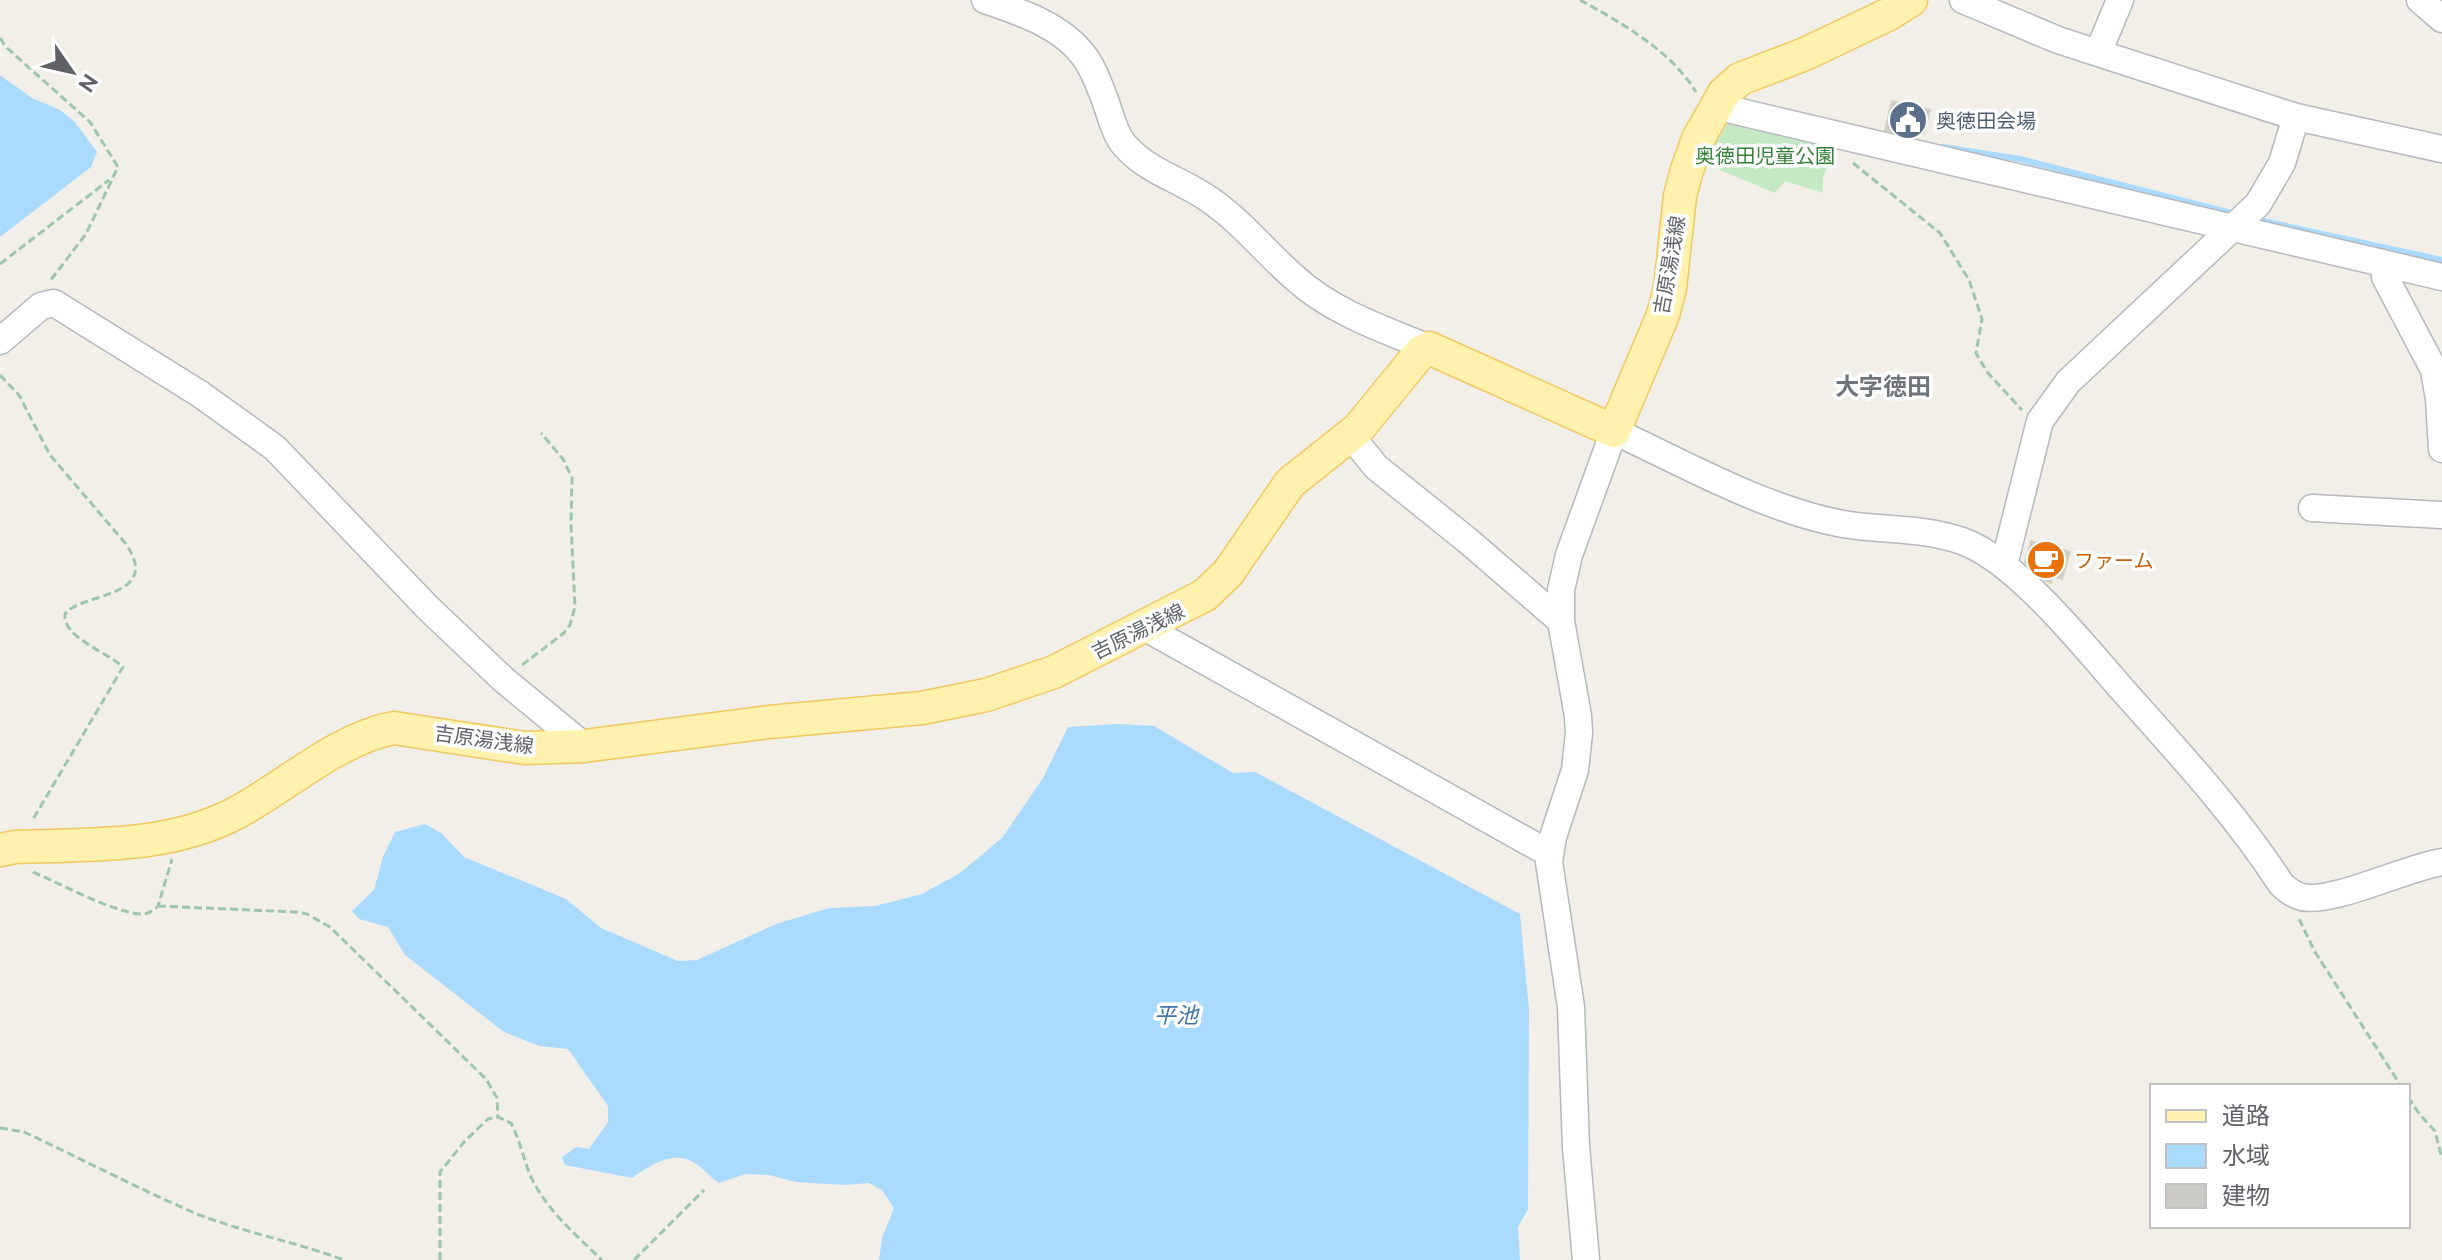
<svg xmlns="http://www.w3.org/2000/svg" width="2442" height="1260" viewBox="0 0 2442 1260" font-family="Ubuntu,'Noto Sans JP',sans-serif">
  <rect width="100%" height="100%" fill="#f1efe8"/>
  <path fill="#c5e8c5" d="M1724,115L1804,131L1834,152L1823,177V193L1785,181L1775,193L1701,162Z"/>
  <path fill="#aadaff" d="M0,75L32,98L60,110L75,122L97,152L91,167L0,237Z
    M1118,724L1154,726L1233,773L1255,772L1520,914L1529,1010L1528,1209L1518,1227L1520,1260H879L882,1238L894,1208L882,1190L869,1183L844,1185L796,1182L769,1175L745,1174L719,1183C710,1177 702,1167 693,1162C672,1150 649,1166 632,1178L565,1165L562,1157L576,1147L589,1149L608,1122V1106L568,1049L539,1046L504,1032L405,955L388,927L359,919L352,911L374,890L383,857L395,832L425,824L441,833L464,857L566,899L601,928L678,961L697,960L776,924L829,908L875,906L922,894L960,873L1002,838L1043,778L1068,727Z"/>
  <g fill="none" stroke-linecap="round" stroke-linejoin="round">
    <path stroke="#aadaff" stroke-width="6" d="M1943,147L2020,159L2235,214
      M2254,219L2442,260"/>
  </g>
  <path fill="#cccac5" stroke="#d6d1c6" stroke-width="2" d="M1892,101L1930,110L1924,133L1912,130L1911,136L1885,130Z
    M2031,541L2070,552L2062,579L2053,576L2051,583L2046,581L2025,562Z"/>
  <g fill="none" stroke-linecap="round" stroke-linejoin="round">
    <defs>
      <path id="minor" d="M985,0C1020,12 1061,25 1084,56C1094,69 1099,85 1105,100C1111,116 1115,137 1128,149C1151,173 1184,181 1210,200C1242,222 1266,253 1295,278C1332,312 1383,329 1429,348
        M1963,0L2058,40L2296,117L2442,149
        M2420,0L2442,19
        M2098,53L2120,0
        M1715,106L2442,277
        M2384,264L2385,277L2434,370L2439,399L2442,449
        M0,341L41,306L54,303L200,394L275,448L428,608L504,680L584,746
        M1351,436L1376,467L1467,540L1561,621
        M2312,508L2442,515
        M2004,565L2040,421L2068,382L2258,204L2282,163L2296,117
        M1146,628L1550,854
        M1586,1260L1576,1147L1571,1007L1549,862L1553,837L1575,770L1579,733L1578,716L1561,621V590L1569,555L1614,431C1685,464 1766,510 1843,524C1883,531 1923,527 1962,541C2016,560 2083,645 2121,688C2177,751 2235,813 2281,884C2287,890 2294,895 2302,897C2333,904 2407,867 2442,862"/>
      <path id="major" d="M0,850L15,847C90,844 169,849 238,812C286,786 339,738 394,728L525,748L584,746L769,722L922,708L986,695L1054,672L1205,595L1228,573L1290,483L1358,429L1421,352L1429,348L1614,431L1663,315L1670,288L1680,196L1687,170L1698,139L1724,93L1740,79L1805,54L1889,14L1911,0"/>
    </defs>
    <use href="#minor" stroke="#b5b8bc" stroke-width="29"/>
    <use href="#major" stroke="#f2c960" stroke-width="35"/>
    <path stroke="#9cc7a9" stroke-width="3" stroke-dasharray="8 4" stroke-linecap="butt" d="M1580,0C1622,23 1671,51 1696,92
      M0,38L7,48L90,122L118,167L86,234L50,281
      M1853,163L1940,233L1969,280L1982,319L1976,353L1987,372L2022,410
      M0,264L109,180
      M0,375L19,395L50,455L126,544C163,599 81,592 65,614C62,637 107,652 123,667L32,821
      M522,665L564,633L570,625L575,607L571,524L572,478L563,459L541,433
      M33,872C61,884 112,912 141,914C149,914 153,911 158,906L172,859
      M158,906L297,912L307,914L330,927L486,1079L497,1098L498,1117
      M2299,919L2315,952L2401,1086
      M2408,1097L2420,1115L2435,1131L2442,1159
      M0,1128L24,1132C82,1159 139,1189 197,1214C246,1233 296,1242 344,1260
      M440,1260V1172L465,1141L488,1119L498,1117L511,1123C521,1142 524,1164 534,1183C550,1213 578,1237 602,1260
      M634,1260L704,1190"/>
    <use href="#minor" stroke="#fff" stroke-width="26"/>
    <use href="#major" stroke="#fff2af" stroke-width="32"/>
  </g>
  <defs>
    <symbol id="civic-disc" viewBox="-11 -11 22 22"><circle r="9.5" fill="#5c6f8a" stroke="#fff"/><path d="M-.6-6.5H3V-4.5H.6V-3L4-1V1h2V6H-6V1h2V-1L-.6-3ZM-1.2 2.5V6h2.4V2.5Z" fill="#fff"/></symbol>
    <symbol id="cafe-disc" viewBox="-11 -11 22 22"><circle r="9.5" fill="#e8710a" stroke="#fff"/><path d="M-5.5-4.5H6V0H3Q3 3.5 0 3.5H-2.5Q-5.5 3.5-5.5 0ZM3-3.2v2h1.7v-2ZM-6 4.5H4V6H-6Z" fill="#fff"/></symbol>
  </defs>
  <g fill-rule="evenodd">
    <use href="#civic-disc" x="1886" y="98" width="44" height="44"/>
    <use href="#cafe-disc" x="2024" y="538" width="44" height="44"/>
  </g>
  <g text-anchor="middle" dominant-baseline="central" stroke-width="7" stroke-linejoin="round" paint-order="stroke">
    <g font-size="20" fill="#4e5e75" stroke="#fff" text-anchor="start">
      <text x="1936" y="120">奥徳田会場</text>
    </g>
    <g font-size="20" fill="#348238" stroke="#fff">
      <text x="1765" y="155">奥徳田児童公園</text>
    </g>
    <g font-size="20" fill="#5f6368" stroke="#fff">
      <text transform="translate(1669 265) rotate(-80)">吉原湯浅線</text>
      <text transform="translate(1138 631) rotate(-26)">吉原湯浅線</text>
      <text transform="translate(484 739) rotate(8)">吉原湯浅線</text>
    </g>
    <g font-size="20" fill="#c56008" stroke="#fff" text-anchor="start">
      <text x="2074" y="560">ファーム</text>
    </g>
    <g font-size="22" font-style="italic" fill="#4174aa" stroke="#fff">
      <text x="1176" y="1014">平池</text>
    </g>
    <g font-size="24" font-weight="bold" fill="#70757a" stroke="#fff">
      <text x="1883" y="386">大字徳田</text>
    </g>
  </g>
  <rect x="2150" y="1084" width="260" height="144" fill="#ffffff" stroke="#bfc1c3" stroke-width="2"/>
  <rect x="2166" y="1110" width="40" height="12" fill="#fff2af" stroke="#bfc1c3" stroke-width="2"/>
  <text x="2222" y="1124" font-size="24" fill="#5f6368">道路</text>
  <rect x="2166" y="1144" width="40" height="24" fill="#aadaff" stroke="#bfc1c3" stroke-width="2"/>
  <text x="2222" y="1164" font-size="24" fill="#5f6368">水域</text>
  <rect x="2166" y="1184" width="40" height="24" fill="#cccac5" stroke="#bfc1c3" stroke-width="2"/>
  <text x="2222" y="1204" font-size="24" fill="#5f6368">建物</text>
  <g transform="translate(72 72) rotate(124)" stroke="#ffffff" stroke-width="6" paint-order="stroke">
  <path d="M0-6L14 30L0 20L-14 30Z" fill="#5f6368"/>
  <text y="-12" font-size="22" font-weight="bold" text-anchor="middle" fill="#5f6368">N</text>
  </g>
</svg>
